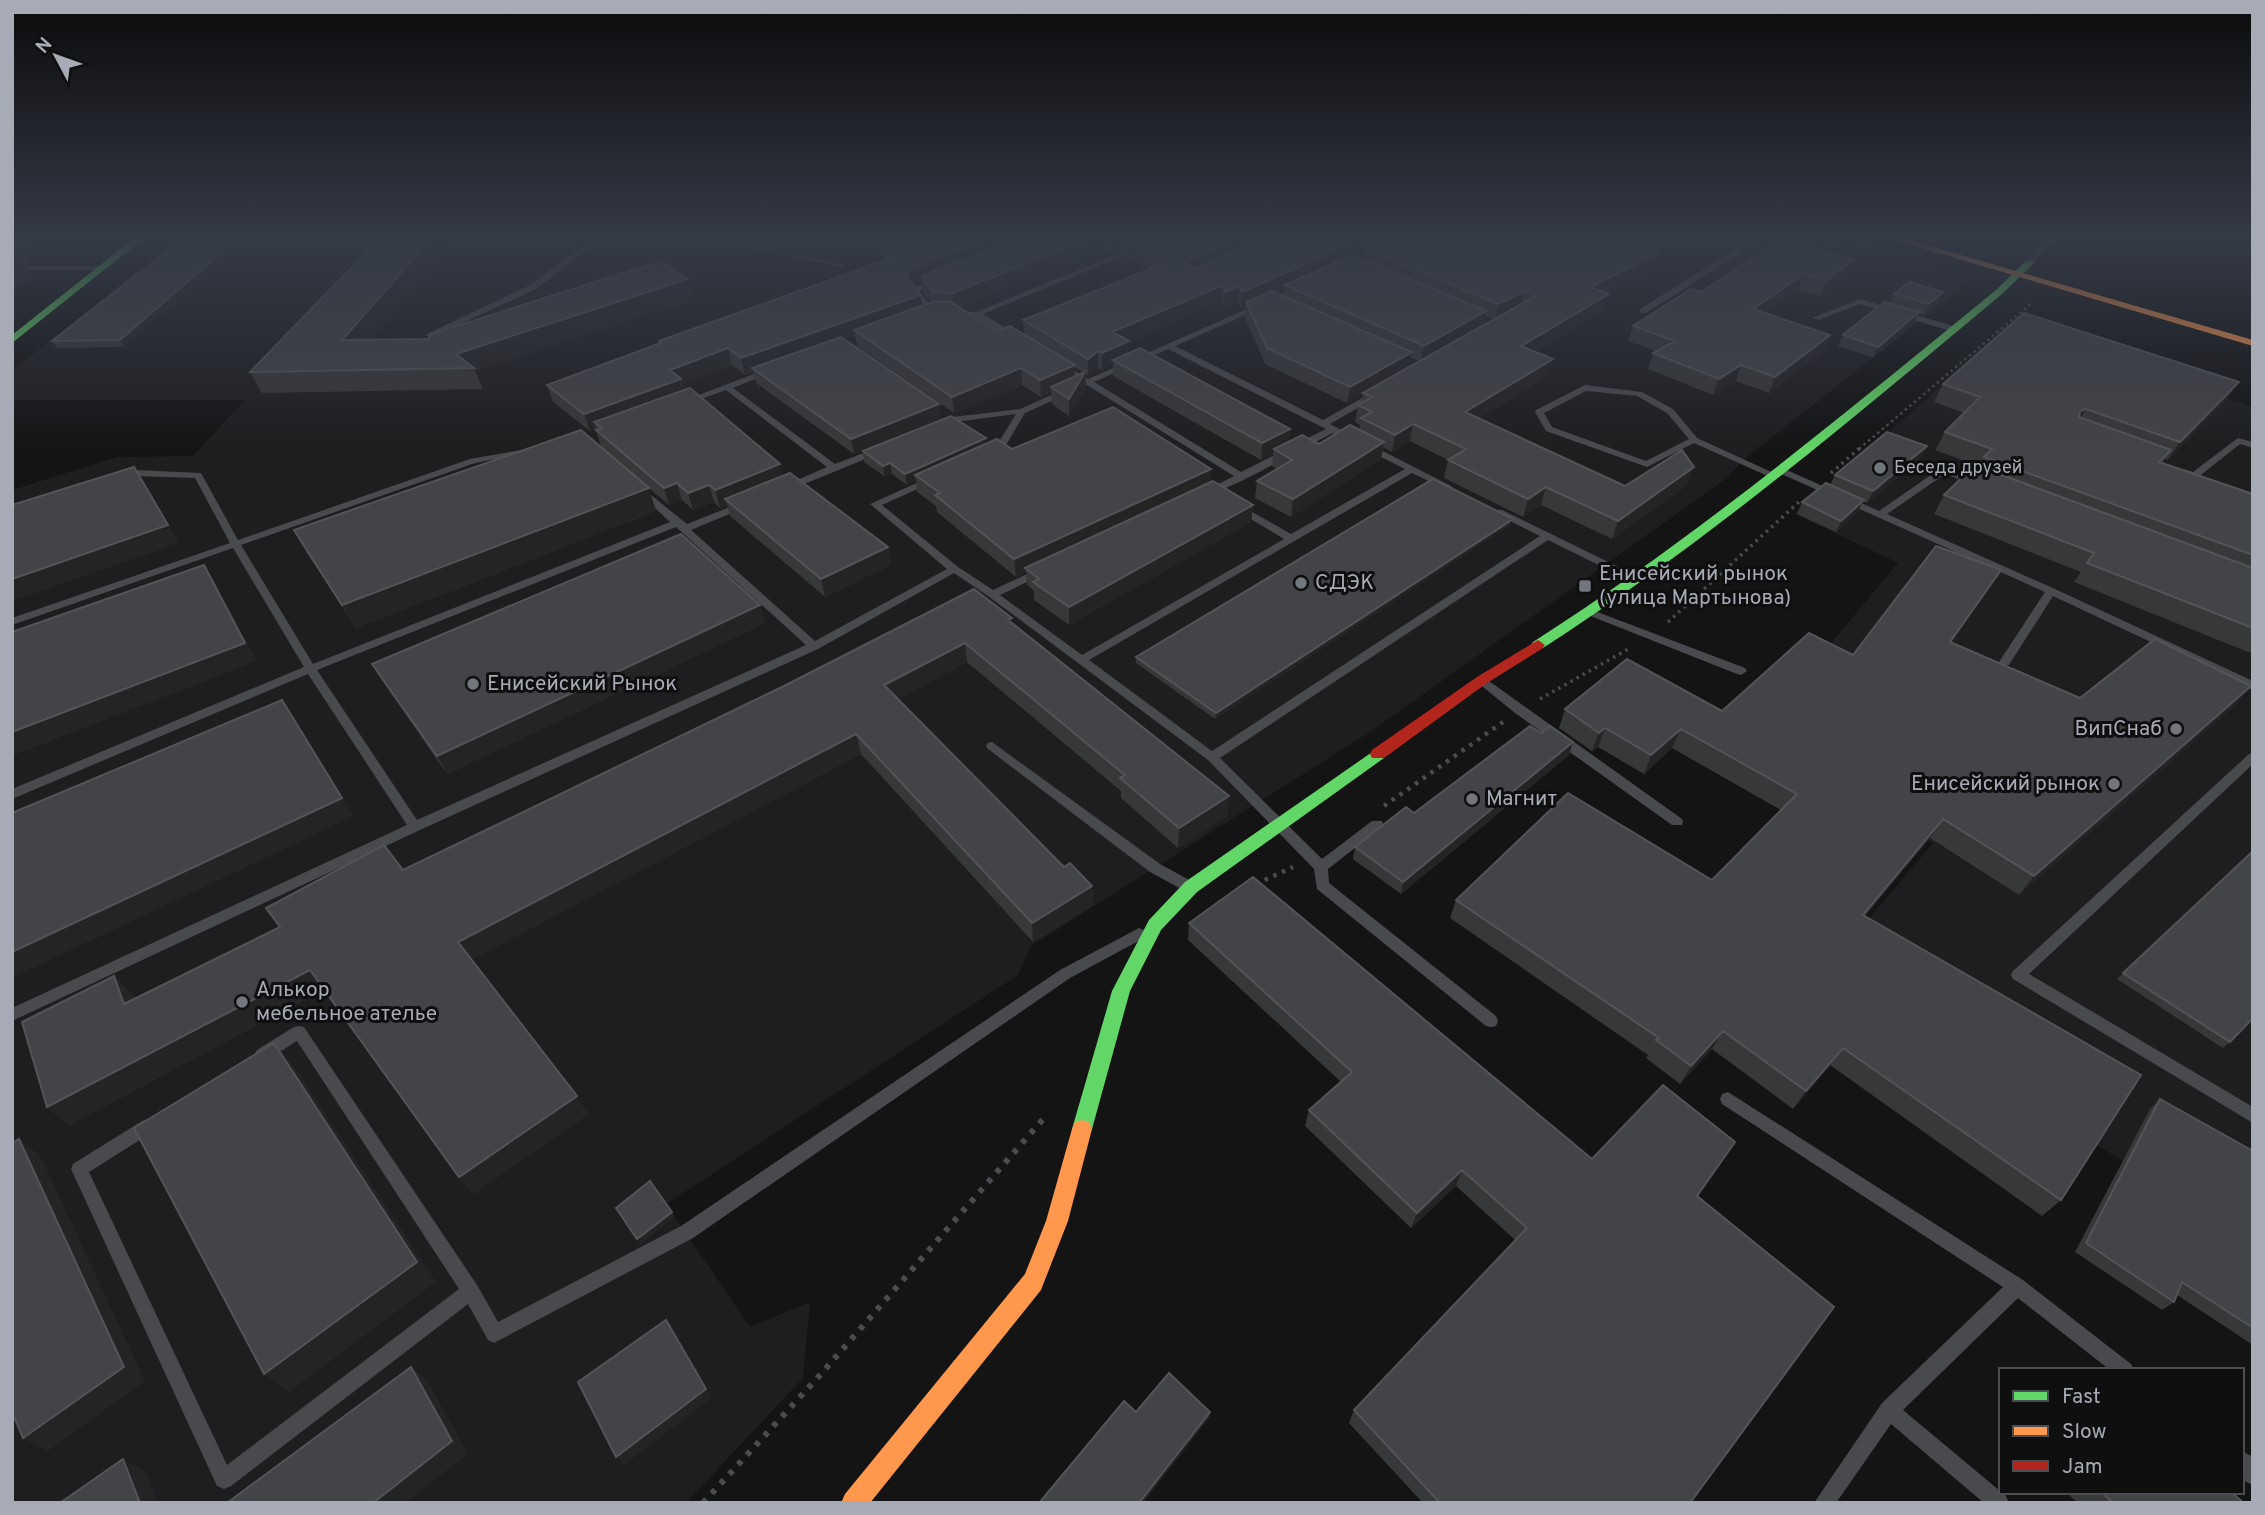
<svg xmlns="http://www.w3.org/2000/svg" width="2265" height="1515" viewBox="0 0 2265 1515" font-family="Overpass,sans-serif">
  <rect width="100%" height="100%" fill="#141415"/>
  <path fill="#1e1e20" d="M176,239H1834L1966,280L1942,304L1749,455L1727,478L1373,730L1031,946L1018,975L666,1204L750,1327L810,1302L803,1378L686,1503H12V490L117,457L193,456L245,400H12V371Z
    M2009,327L2253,407V1242L1822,974L1933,843L1914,831L1827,648L1898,563L1795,514Z"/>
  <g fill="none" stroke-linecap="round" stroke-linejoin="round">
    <path stroke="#4a4c4f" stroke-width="2.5" stroke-dasharray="2.5 3.5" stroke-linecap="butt" d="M1854,239L1870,244
      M1859,449L2033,302"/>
    <path stroke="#4a4c4f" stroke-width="3.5" stroke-dasharray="2.5 4.5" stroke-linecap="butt" d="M1831,473L1861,447
      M1668,622L1801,500
      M1540,699L1630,648"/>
    <path stroke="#4a4c4f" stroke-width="4.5" stroke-dasharray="3.5 6" stroke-linecap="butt" d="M1384,806L1503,722
      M1256,884L1293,867"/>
    <path stroke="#4a4c4f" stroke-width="6" stroke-dasharray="5 8" stroke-linecap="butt" d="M703,1503L821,1374L1044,1118"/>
    <path fill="#494a4d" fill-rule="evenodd" d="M24,239H32L12,254V248Z
      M592,239H600L536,289L432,337L425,335L530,285Z
      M707,239H723L845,265L841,267Z
      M1154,239H1164L983,314L1019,336V340H1013L975,316L954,315L950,313L954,311L976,312Z
      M1620,239H1631L1649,245L1660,239H1669L1650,250Z
      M1727,239H1734L1742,251L1741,253L1646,313H1640V309L1734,250Z
      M2047,239H2054L2032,265H2026V261Z
      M12,266H101L105,268L101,270H12Z
      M934,279L941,281L919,291L934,311L940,313L936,315H929L910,290Z
      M1299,286L1303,288L1302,290L1175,346L1323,420L1371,393H1377V397L1330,424L1453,487L1451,489H1445L1412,473L1089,660L1212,751L1540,536L1496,514V510H1502L1641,578L1642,580L1641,582H1633L1548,540L1220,758L1322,859L1372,821H1382L1383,824L1382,827L1328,869L1329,883L1496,1016L1498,1021L1496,1026L1491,1027L1486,1026L1317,889L1314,869L1208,760L988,596L954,573L818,649L420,830L12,1021V1008L407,825L308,674L12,799V789L304,667L233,548L12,625V618L230,543L195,478L136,476L123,480L118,477L120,475L135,470L201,473L238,540L470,459L533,448V452L475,463L241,545L313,664L670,522L638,492L636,490L641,487L687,524L740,503H746V507L691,530L815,641L947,569L870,504L930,477L933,478V482L882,505L958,567L993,590L1036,570H1044V574L1000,595L1082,655L1284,539L1236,510V506H1242L1291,534L1405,469L1333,433C1312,443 1219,496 1205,495V491L1234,476L1087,385L1025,413L1002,452L989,455L987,453L995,448L1016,414L955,422L942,427L938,424L953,417L1020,409L1081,382L1058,368V364H1064L1088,379ZM1168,349L1326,429L1241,472L1094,382ZM676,527L806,645L417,820L317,670Z
      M1860,299L1957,327L1958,329L1951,331L1860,304L1819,320L1812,318Z
      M767,369L774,371L733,388L835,464L874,449H880V453L792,489H786V485L827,467L726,390L687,404L683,401Z
      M1585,385L1642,392L1673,409L1697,438L1778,475L1776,477H1770L1694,443L1647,467L1546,431L1535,412L1536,410ZM1586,391L1637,396L1667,413L1689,439L1646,461L1552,427L1544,413Z
      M2238,438L2253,442V448L2240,444L2197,478H2191L2178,472L2183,469L2193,472Z
      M1780,467L1879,511L1941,468H1947L1981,481L1983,483L1978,486L1945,474L1887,514L2055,589L2253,681V690L2053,596L2009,665H2001L1999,662L2045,592L1777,472V468Z
      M1592,610L1745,668L1747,671L1741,675L1737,674L1588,615L1587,613L1588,611Z
      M1482,676L1682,819L1683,822L1682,825H1672L1515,713L1478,683L1476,680Z
      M992,742L1160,864L1193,882L1195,886L1193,890L1188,891L1183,890L1150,872L988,749L986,746L988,743Z
      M2253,753V764L2029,974L2253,1107V1123L2013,979L2011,975L2013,971L2249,754Z
      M1139,928L1144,930L1146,934L1144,938L1070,978L693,1238L494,1343L488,1340L468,1304L231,1486L224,1489L217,1486L71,1169L73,1164L142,1121L148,1119L154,1121L156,1126L154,1131L89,1172L227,1465L459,1289L297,1041L267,1060L262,1062L257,1060L254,1055L257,1050L294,1027L299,1026L304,1027L477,1285L498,1322L681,1226L1060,970Z
      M1728,1092L2023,1280L2131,1364L2134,1370H2110L2018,1298L1903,1410L2006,1496L2009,1503H1984L1891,1424L1836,1503H1814L1882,1403L2003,1287L1722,1104L1720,1099L1722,1094Z
      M2242,1451L2253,1457V1485L2246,1482L2242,1473Z"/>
    <path fill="#63d668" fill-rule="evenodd" d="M133,239H143L12,343V335Z
      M2026,261L2034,263L2002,294C1853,418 1706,543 1543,648H1533L1531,645L1533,642C1697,537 1845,413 1996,290Z
      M1378,748L1386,754L1384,758L1197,892L1161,930L1130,991L1092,1129L1089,1136L1082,1138L1075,1136L1072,1129L1112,991L1149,920L1185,882Z"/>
    <path fill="#ff974d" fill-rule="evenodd" d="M1891,239H1906L2253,340V346Z
      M1082,1120L1089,1122L1092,1129L1068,1221L1041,1290L870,1503H841L845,1494L1025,1274L1046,1221L1072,1129L1075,1122Z"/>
    <path fill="#b3261e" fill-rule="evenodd" d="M1538,640L1545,645L1543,648L1487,683L1384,758H1372L1370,754L1372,750L1477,677Z"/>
  </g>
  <path fill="#373839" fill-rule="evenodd" d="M12,239H20L25,247L29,263H26L32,273L33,278L12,292Z
    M192,239H247L124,347L57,348L52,341Z
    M379,239H456L370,340L428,339L688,279L694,299L475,371L483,389L262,393L250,372Z
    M922,239H1624L1659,252L1654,267L1606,293L1604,310L1535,352L1548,376L1479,418L1625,486L1687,485L1612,539L1541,505L1523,517L1444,478L1448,460L1410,441L1392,452L1383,447L1381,459L1291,517L1255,498L1257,481L1277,469L1272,466L1273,454L1261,460L1113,376V365L1102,370L1098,368L1088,376L1085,374L1086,388L1069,416L1052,404L1051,392L1041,397L1022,385L954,413L857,346L855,335L845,339L941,418L854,454L756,383L753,372L745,375L732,365L682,384L684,390L783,476L888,547L891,565L825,597L730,516L727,505L720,508L714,502L693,510L682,500L669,505L601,447L596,430V429L590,431L553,402L547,385L659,343V341L883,261L882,254ZM1124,249V258L1149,269L1023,320L1024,334L997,331L959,307L1104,250L1112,253ZM1364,249L1362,259L1353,255ZM922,281L923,292L931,302L922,305L913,285ZM1284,288V296L1275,293ZM1222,301L1224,308L1238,302L1241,308L1246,306L1245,318L1265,364L1347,403L1363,394L1362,403L1358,405L1355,422L1360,425L1359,430L1319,444L1289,442L1290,429L1129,353V342ZM1485,316L1493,319L1483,325ZM1411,358L1419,361L1409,367ZM1075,368H1076L1083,373L1075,376Z
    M1853,260L1847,275L1820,296L1798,289L1764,313L1830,335L1824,351L1769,393L1736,381L1713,395L1648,369L1653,353L1656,351L1628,341L1633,326L1701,292Z
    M1894,294L1938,303L1924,315L1919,313L1914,323L1873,357L1838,346L1843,335L1889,303Z
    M1943,384L2226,400L2167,460L2165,459L2162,463L2253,494V654L2074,582L2081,572L1934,514L1944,495L1979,466L1935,450L1945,432L1964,413L1934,402Z
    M986,438V444L1210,482L1253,505L1251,522L1069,625L1034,600V591L1027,585L1026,572L1016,577L937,512L936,506L917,492L916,481L907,485L892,474L884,476L864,462L863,451Z
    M1927,446L1921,458L1867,503L1863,501L1858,511L1836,532L1797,514L1802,502L1830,485L1835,475Z
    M656,511L356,628L307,553L294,530Z
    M1511,524L1215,719L1136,663V657Z
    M2001,570L1989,588L1951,643L2080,698L2251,686L2235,705L2019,895L1930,838L1865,916L2061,1200L2042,1216L1830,1065L1793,1109L1712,1049L1680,1084L1646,1058L1648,1055L1450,918L1456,900L1712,880L1781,810L1672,748L1644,774L1598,747L1592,751L1559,728L1565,709L1722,711L1853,655Z
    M765,623L447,774L383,682L372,664Z
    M1012,624L1228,815L1178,848L1121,798V791L967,662L898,699L1064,867L1092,886L1093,905L1033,942L861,754L471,960L588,1114L473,1194L459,1177L324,989L69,1125L47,1107L133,995L134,999L403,870Z
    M1541,733L1569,755L1401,894L1353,859L1355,847L1414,813Z
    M2253,851L2230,1042L2223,1048L2117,979Z
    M1189,923L1592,1159L1697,1196L1690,1503H1423L1349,1423L1354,1410L1515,1240L1456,1186L1411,1228L1305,1126L1309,1110L1341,1082L1188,940Z
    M2160,1099L2253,1151V1345L2177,1295L2174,1302L2162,1310L2075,1252L2150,1109Z
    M2066,1492H2231L2244,1503H2078Z"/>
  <path fill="#242425" d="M14,239H20L25,247L29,263Z
    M237,239H247L124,347L120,340Z
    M431,239H456L352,361L342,340Z
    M990,239H1033L921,276L922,281L910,286L906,276L908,270Z
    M1090,239H1103L1104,250L954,309L952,293Z
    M1112,239H1146L1124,243V249L1112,253Z
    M1236,239H1268L1188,277L1187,264L1188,261Z
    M1355,239H1384L1380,241L1328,269L1285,285L1284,288L1247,305L1246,302V306L1241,308L1242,292Z
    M12,242L32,273L33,278L12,292Z
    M1659,252L1654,267L1586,303L1590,287Z
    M1853,260L1847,275L1820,296L1826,281Z
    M1804,274L1798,289L1747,325L1753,309Z
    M688,279L694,299L475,371L474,368L456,354Z
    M1223,285L1222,301L1129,342V358L1113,360V365L1102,370V353L1112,332Z
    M1239,286L1238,302L1224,308L1225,292Z
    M1524,292L1520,308L1495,320L1498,304Z
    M1943,292L1938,303L1924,315L1929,304Z
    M1609,294L1604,310L1517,363L1521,346Z
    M921,295L923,311L854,330L855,335L756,371L752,368L753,372L745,375L741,358Z
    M1486,311L1483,326L1421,362L1424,346Z
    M1919,312L1914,323L1873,357L1878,347Z
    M1830,335L1824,351L1769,393L1775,377Z
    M728,348L732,365L682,384L686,396L594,422L596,429L590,431L584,414L670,370Z
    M1098,351V368L1088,376V359Z
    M1412,352L1409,368L1363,393V394L1347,403L1350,387Z
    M1553,359L1548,376L1461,429L1465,412Z
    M1075,365V382L1051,387V392L1041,397L1040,380Z
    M1741,365L1736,381L1713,395L1719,379Z
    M1021,368L1022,385L954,413L952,397Z
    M1085,372L1086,388L1069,416V399Z
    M2239,382L2226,400L2167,460L2180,442Z
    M939,404L941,418L854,454L851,439Z
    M2086,409L2075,428L2080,411Z
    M1413,424L1410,441L1392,452L1395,435Z
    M1290,429L1288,446L1274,449L1273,454L1261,460L1262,443Z
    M986,438L987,449L915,475L916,481L907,485L905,474Z
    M1384,442L1381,459L1291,517L1293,499Z
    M1927,446L1921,458L1867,503L1873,491Z
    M890,463L892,474L884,476L883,466Z
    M780,464L784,482L725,499L727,505L720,508L715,490Z
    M134,467L179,543L12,601V579Z
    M1694,467L1687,485L1612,539L1618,521Z
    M1211,469L1210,486L1025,568L1026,572L1016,577L1014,559Z
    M677,483L682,500L669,505L664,488Z
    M709,485L714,502L693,510L688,493Z
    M1546,487L1541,505L1523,517L1528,499Z
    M649,488L656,511L356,628L342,605Z
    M1864,500L1858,511L1836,532L1841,521Z
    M1253,505L1251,522L1069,625V607Z
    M1513,519L1511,524L1215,719L1216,713Z
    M888,547L891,565L825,597L821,579Z
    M204,565L215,583L257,661L12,756V732Z
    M2001,570L1989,588L1938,661L1950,642Z
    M760,605L765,623L447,774L437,756Z
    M965,643L967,662L888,705L884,685Z
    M2251,686L2235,705L2019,895L2034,876Z
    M282,700L354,816L12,978V952Z
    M1605,728L1598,747L1592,751L1599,733Z
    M1681,729L1672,748L1644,774L1651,755Z
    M856,734L861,754L470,961L458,942Z
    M1573,742L1569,755L1401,894L1403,882Z
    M1229,796L1228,815L1178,848L1179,828Z
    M1943,819L1930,838L1850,934L1863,915Z
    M1092,886L1093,905L1033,942L1032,923Z
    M310,970L325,988L69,1125L47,1107Z
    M114,976L133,995L143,1022L124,1004Z
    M1723,1031L1712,1049L1680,1084L1691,1066Z
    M274,1043L294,1066L436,1282L289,1392L264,1374Z
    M1843,1048L1830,1065L1793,1109L1806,1091Z
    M577,1096L588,1114L473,1194L459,1177Z
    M19,1139L40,1155L145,1381L48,1451L23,1438Z
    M1462,1170L1456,1186L1411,1228L1417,1213Z
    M672,1212L675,1217L640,1244L637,1239Z
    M666,1320L673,1330L712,1398L624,1465L616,1457Z
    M411,1367L427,1380L468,1454L405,1503H373Z
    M1210,1412V1417L1143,1503H1139Z
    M123,1459L146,1471L158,1503H140Z"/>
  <path fill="#434447" stroke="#535458" stroke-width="2" d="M192,239H237L120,340L52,341L180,241H190Z
    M379,239H431L342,340L428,339L431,334L661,261L688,279L456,354L474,368L250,372Z
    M922,239H990L908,270L906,276L921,295L741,358L728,348L670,370L681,379L584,414L547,385L661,343L659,341L892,258L882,254Z
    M1016,239H1090L952,293L933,292L921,276Z
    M1133,239H1236L1188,261L1187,264L1198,268L1259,239H1355L1330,253L1242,292L1239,286L1225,292L1223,285L1112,332L1129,341L1102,353L1098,351L1088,359L1023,320L1168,262L1124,243Z
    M1378,239H1624L1659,252L1590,287L1609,294L1521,346L1553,359L1465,412L1625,486L1682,450L1694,467L1618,521L1546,487L1528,499L1448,460L1466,449L1413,424L1395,435L1361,418L1372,412L1358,405L1372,397L1363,393L1534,297L1533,293L1524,292L1498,304L1364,248Z
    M1781,239H1788L1853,260L1826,281L1804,274L1753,309L1830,335L1775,377L1741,365L1719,379L1653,353L1675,341L1633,326L1691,289L1701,292Z
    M1352,255L1486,311L1424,346L1285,285Z
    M1909,282L1943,292L1929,304L1894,294Z
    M1272,291L1412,352L1350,387L1267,348L1246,302Z
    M932,302H951L997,331L1010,326L1075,365L1040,380L1021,368L952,397L854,330Z
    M1884,302L1919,312L1878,347L1843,335Z
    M2024,313L2239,382L2180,442L2086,409L2080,411L2079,417L2171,450L2159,462L2253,494V555L1984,457L1992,449L1945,432L1980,397L1943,384Z
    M841,337L939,404L851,439L752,368Z
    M1140,348L1290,429L1262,443L1113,360Z
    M1085,372L1069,399L1051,387Z
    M690,388L780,464L715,490L709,485L688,493L677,483L664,488L596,430L602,428L594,422Z
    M1113,407L1211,469L1014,559L935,495L940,493L915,475L997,439L1012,449Z
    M951,416L986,438L905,474L890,463L883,466L863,451Z
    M1350,425L1384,442L1293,499L1257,481L1292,460L1274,449L1302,435L1319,444Z
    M581,430L649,488L342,605L294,530Z
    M1887,432L1927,446L1873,491L1835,475Z
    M1975,465L2253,568V628L2087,563L2094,553L1944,495Z
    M134,467L168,525L12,579V505Z
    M790,473L888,547L821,579L725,499Z
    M1433,479L1513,519L1216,713L1136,657Z
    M1213,481L1253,505L1069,607L1033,582L1039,579L1025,568Z
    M1826,483L1864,500L1841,521L1802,502Z
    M681,534L760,605L437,756L372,664Z
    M1936,546L2001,570L1950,642L2080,698L2155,639L2251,686L2034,876L1943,819L1863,915L2141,1075L2061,1200L1843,1048L1806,1091L1723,1031L1691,1066L1656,1040L1659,1038L1456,900L1568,793L1712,880L1797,794L1681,729L1651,755L1605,728L1599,733L1565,709L1627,659L1722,711L1809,633L1853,655Z
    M204,565L245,643L12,732V632Z
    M974,589L1012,618L1008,620L1229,796L1179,828L1120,778L1125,775L965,643L884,685L1064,867L1070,863L1092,886L1032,923L856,734L458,942L577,1096L459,1177L310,970L47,1107L22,1022L114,976L124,1004L280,927L266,908L384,845L403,870L784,686Z
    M282,700L342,798L12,952V813Z
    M1530,726L1541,733L1550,726L1573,742L1403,882L1355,847L1406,807L1414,813Z
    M2253,851V1018L2230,1042L2123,973Z
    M1253,877L1592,1159L1663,1085L1735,1142L1697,1196L1834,1307L1690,1503H1440L1354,1410L1527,1228L1462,1170L1417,1213L1309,1110L1352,1072L1189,923Z
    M274,1043L417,1262L264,1374L134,1128Z
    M2160,1099L2253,1151V1328L2182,1282L2174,1302L2086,1243Z
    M19,1139L124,1367L23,1438L12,1412V1143Z
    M650,1181L672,1212L637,1239L616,1208Z
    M666,1320L706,1389L616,1457L578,1382Z
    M411,1367L452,1441L373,1503H227Z
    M1169,1373L1210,1412L1139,1503H1039L1124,1401L1136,1412Z
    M123,1459L140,1503H60Z
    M2101,1492H2231L2244,1503H2113Z"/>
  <linearGradient id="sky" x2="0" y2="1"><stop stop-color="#0b0b0c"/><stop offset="0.53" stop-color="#343a46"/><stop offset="1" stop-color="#343a46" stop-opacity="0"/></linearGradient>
  <rect width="2265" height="451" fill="url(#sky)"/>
  <g fill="#73767d" stroke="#0f0f10" stroke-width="2.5">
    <circle cx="1880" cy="468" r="7"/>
    <circle cx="1301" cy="583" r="7"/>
    <rect x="1578" y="579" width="14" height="14" rx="3.5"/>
    <circle cx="473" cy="684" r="7"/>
    <circle cx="2176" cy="729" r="7"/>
    <circle cx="2114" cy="784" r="7"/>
    <circle cx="1472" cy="799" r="7"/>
    <circle cx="242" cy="1002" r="7"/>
  </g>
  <g text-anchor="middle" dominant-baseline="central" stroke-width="6" stroke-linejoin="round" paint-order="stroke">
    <g font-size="18" fill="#a6abb5" stroke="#0f0f10" text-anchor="start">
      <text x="1894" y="468">Беседа друзей</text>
    </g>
    <g font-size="21" fill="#a6abb5" stroke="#0f0f10" text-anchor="start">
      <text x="1599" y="574">Енисейский рынок<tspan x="1599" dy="24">(улица Мартынова)</tspan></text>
      <text x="1315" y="583">СДЭК</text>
      <text x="487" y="684">Енисейский Рынок</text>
      <text x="2162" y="729" text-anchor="end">ВипСнаб</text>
      <text x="2100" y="784" text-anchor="end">Енисейский рынок</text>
      <text x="1486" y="799">Магнит</text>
      <text x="256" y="990">Алькор<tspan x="256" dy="24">мебельное ателье</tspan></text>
    </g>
  </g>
  <rect width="2265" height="1515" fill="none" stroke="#a6abb5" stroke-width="28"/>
  <rect x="1999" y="1368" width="245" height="126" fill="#0f0f10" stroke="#4b4d52" stroke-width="2"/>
  <rect x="2013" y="1391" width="35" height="10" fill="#63d668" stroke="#4b4d52" stroke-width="2"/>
  <text x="2062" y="1403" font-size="21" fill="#a6abb5">Fast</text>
  <rect x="2013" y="1426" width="35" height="10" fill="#ff974d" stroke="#4b4d52" stroke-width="2"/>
  <text x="2062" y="1438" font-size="21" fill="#a6abb5">Slow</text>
  <rect x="2013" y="1461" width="35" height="10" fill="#b3261e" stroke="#4b4d52" stroke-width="2"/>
  <text x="2062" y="1473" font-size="21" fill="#a6abb5">Jam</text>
  <g transform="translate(56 56) rotate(311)" stroke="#0f0f10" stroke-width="5" paint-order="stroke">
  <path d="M0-5L12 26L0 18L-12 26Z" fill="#a6abb5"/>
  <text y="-10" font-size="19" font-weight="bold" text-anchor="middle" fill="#a6abb5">N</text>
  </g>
</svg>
